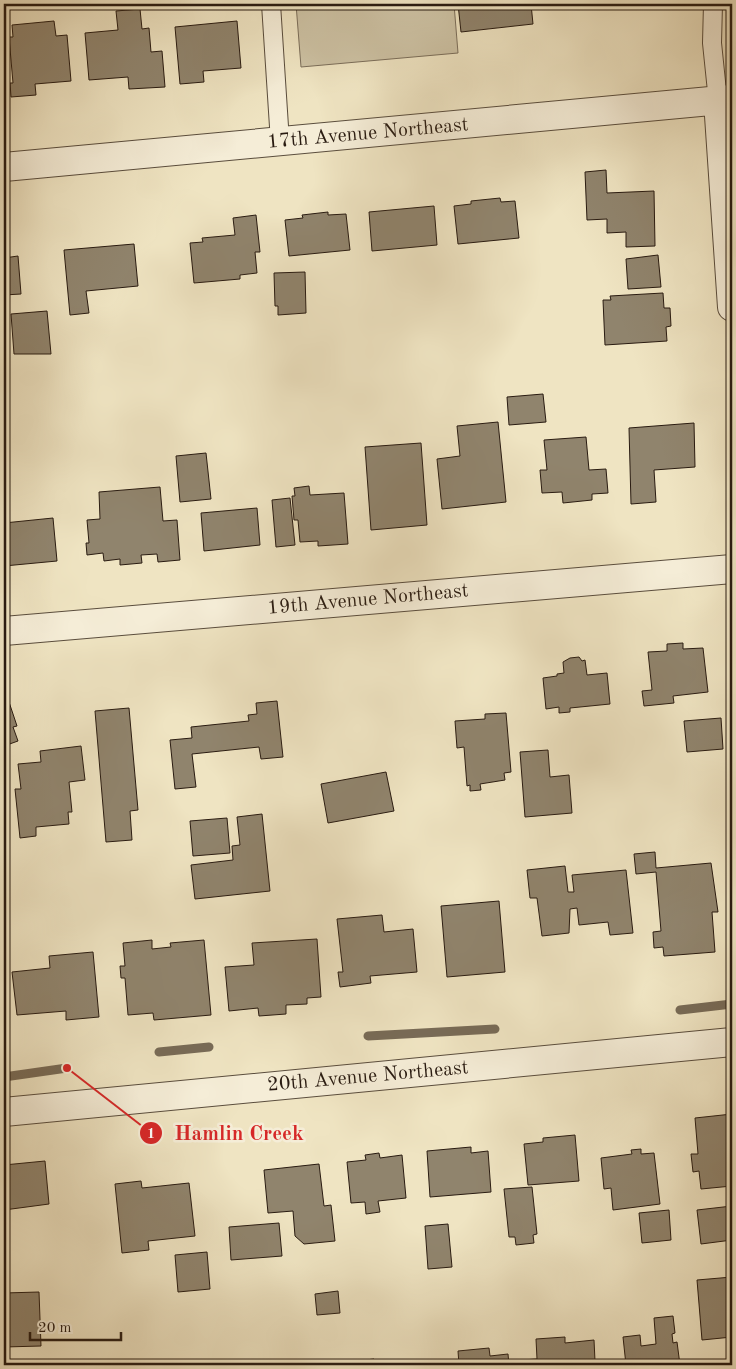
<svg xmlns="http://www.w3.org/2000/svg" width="736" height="1369" viewBox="0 0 736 1369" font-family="'Old Standard TT',serif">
  <rect width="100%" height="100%" fill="#efe4c2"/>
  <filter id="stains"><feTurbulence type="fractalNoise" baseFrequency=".004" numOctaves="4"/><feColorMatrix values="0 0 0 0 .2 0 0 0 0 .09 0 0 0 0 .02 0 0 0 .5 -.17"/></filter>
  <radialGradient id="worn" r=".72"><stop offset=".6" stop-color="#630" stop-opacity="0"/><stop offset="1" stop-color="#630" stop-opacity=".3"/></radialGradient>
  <path fill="#cdc2a4" stroke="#7b6e5a" d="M296,4H454L458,53L301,67Z"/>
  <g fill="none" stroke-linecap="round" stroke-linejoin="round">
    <path stroke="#786b57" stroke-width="9" d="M680,1010L732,1004
      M368,1036L495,1029
      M159,1052L209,1047
      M4,1077L67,1068"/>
  </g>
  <path fill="#90846d" stroke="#291b11" d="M458,4H531L533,24L461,32Z
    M140,9L142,29L149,28L151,52L162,51L165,87L129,89L128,77L89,80L85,33L118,30L116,11Z
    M54,21L56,36L67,35L71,81L35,84L36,95L11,97L10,83H13L9,37H13L12,25Z
    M237,21L241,68L203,71L204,82L180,84L175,27Z
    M606,170L607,193L654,191L655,246L626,247V232L607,233V219L587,220L585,172Z
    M500,198L501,202L515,201L519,238L458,244L454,206L471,204V201Z
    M434,206L437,245L372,251L369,212Z
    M328,212V215L346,214L350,250L289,256L285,220L303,218L302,215Z
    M256,215L260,252H255L257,273L240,275V279L194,283L190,243L203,242L202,238L235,235L233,218Z
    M134,244L138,286L86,291L89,313L70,315L64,250Z
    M658,255L661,287L628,289L626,259Z
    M18,256L21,294L4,295V258Z
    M305,272L306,313L278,315V306H275L274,273Z
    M663,293L664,308H670L671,326L666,327L667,341L605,345L603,300H611L610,296Z
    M47,311L51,354H14L11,314Z
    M543,394L546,422L509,425L507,397Z
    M498,422L506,502L442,509L437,459L460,456L457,426Z
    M694,423L695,467L654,470L656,502L631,504L629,428Z
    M586,437L589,470L606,469L608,493L592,494V500L563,503L562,492L542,493L540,470H547L544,440Z
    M421,443L427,525L371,530L365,447Z
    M206,453L211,499L180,502L176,456Z
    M309,486L310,495L344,493L348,544L318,546V541L300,542L298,520H294L292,496H295L294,488Z
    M160,487L163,521L177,520L180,560L158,562L157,554L141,555L142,563L120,565V559L104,561L103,553L87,555L86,543H89L87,520L100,519L99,492Z
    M290,498L295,545L276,547L272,500Z
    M257,508L260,545L204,551L201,513Z
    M53,518L57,561L4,566V523Z
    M683,643V649L703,648L708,692L673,696L674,703L644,706L642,691L652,690L648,652L667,651V644Z
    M579,657L582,661L585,660L587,675L607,673L610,704L570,708V712L559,713V707L546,709L543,678L557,676V674L564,673L563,662L570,658Z
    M4,687L17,726L13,727L18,741L4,746Z
    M277,701L283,757L261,759L259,747L192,754L196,787L175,789L170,740L192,738L191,727L249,721L248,715L257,714L256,703Z
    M129,708L138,810L130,811L132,840L106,842L95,711Z
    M506,713L511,772L504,773L505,780L480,784L481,790L470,791V785L467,786L464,747L457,748L455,721L485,719V714Z
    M721,718L723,749L687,752L684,721Z
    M81,746L85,780L69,782L72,812H68L69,824L36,827V836L20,838L15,789H21L18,764L41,762L40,751Z
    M548,750L550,777L569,775L572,813L525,817L520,752Z
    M386,772L394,811L328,823L321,784Z
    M262,814L270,891L195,899L191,865L233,860L232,846L240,845L237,817Z
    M227,818L230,853L193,856L190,821Z
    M655,852L656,868L711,863L718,912H712L715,952L664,956L663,947L654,948L653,932L661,931L656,872L636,874L634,854Z
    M565,866L568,892H574L572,875L626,870L633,933L610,935L608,922L579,925L577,908L570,909L569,933L542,936L537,898H530L527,870Z
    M499,901L505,972L447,977L441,906Z
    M382,915L384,932L413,929L417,972L370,976L371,983L340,987L338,972H343L337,919Z
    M317,939L321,997L307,998V1004L286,1005V1014L259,1016L258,1008L229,1011L225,967L254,965L252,943Z
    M152,940V949L171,947L170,943L204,940L211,1015L154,1020L153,1013L128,1015L125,978H121L120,966H125L123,943Z
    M93,952L99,1017L66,1020V1011L17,1015L12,972L50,968L49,956Z
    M732,1114V1186L701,1189L699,1171L693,1172L691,1154H698L695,1118Z
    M575,1135L579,1181L528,1185L524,1144L543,1142V1138Z
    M471,1147V1153L488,1151L491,1192L430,1197L427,1151Z
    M641,1149V1154L654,1153L660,1204L613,1210L611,1188L604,1189L601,1158L632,1154L631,1150Z
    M379,1153L380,1158L402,1155L406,1198L378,1201L380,1212L366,1214L365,1202L351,1203L347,1162L366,1160L365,1155Z
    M45,1161L49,1204L4,1210V1165Z
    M319,1164L324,1206L331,1205L335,1241L304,1244L295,1236L293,1211L268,1213L264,1170Z
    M141,1181L142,1188L189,1183L195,1236L148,1241L149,1250L122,1253L115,1184Z
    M532,1187L537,1234L533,1235L534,1243L516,1245L515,1237H509L504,1189Z
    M732,1206V1240L701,1244L697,1210Z
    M669,1210L671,1240L642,1243L639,1213Z
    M279,1223L282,1256L231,1260L229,1227Z
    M448,1224L452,1267L428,1269L425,1226Z
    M4,1227L7,1283L4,1284Z
    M207,1252L210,1289L178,1292L175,1255Z
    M732,1277V1337L702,1340L697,1280Z
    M338,1291L340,1313L317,1315L315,1294Z
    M39,1292L41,1346L4,1347V1293Z
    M673,1316L675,1333L672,1334L673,1343L677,1342L680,1365H626L623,1337L640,1335L641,1346L656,1344L654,1318Z
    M565,1337V1343L594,1340L595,1361H593V1365H521V1360L537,1359L536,1339Z
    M489,1348L490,1356L508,1354L509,1365H459L458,1351Z
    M374,1359L375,1365L414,1362V1365H347V1362Z"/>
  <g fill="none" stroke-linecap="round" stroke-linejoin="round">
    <defs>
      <path id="service" d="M271,4L280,142
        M713,4L712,43L718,101"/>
      <path id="minor" d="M718,101L732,307
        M4,167L732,99
        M4,631L732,569
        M4,1112L732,1042"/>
    </defs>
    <use href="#service" stroke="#5a4d3d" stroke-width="20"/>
    <use href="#minor" stroke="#5a4d3d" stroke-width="30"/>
    <use href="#service" stroke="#f5edd7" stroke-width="18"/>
    <use href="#minor" stroke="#f5edd7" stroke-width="28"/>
  </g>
  <g text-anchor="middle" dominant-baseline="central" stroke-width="5" stroke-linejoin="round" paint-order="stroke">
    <g font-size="20" fill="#291b11" stroke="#f5edd7">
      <text transform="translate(368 134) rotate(-5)">17th Avenue Northeast</text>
      <text transform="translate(368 600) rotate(-5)">19th Avenue Northeast</text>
      <text transform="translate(368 1077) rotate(-5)">20th Avenue Northeast</text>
    </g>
  </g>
  <path fill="none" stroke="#d62828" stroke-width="2" d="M67 1068L151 1133"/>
  <g fill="#d62828" stroke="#f5edd7" stroke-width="2">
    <circle cx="67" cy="1068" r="5"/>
    <circle cx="151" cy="1133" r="12"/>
  </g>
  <g font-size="15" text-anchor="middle" font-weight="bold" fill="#fff">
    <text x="151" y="1138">1</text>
  </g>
  <g font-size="21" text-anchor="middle" font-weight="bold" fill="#d62828" stroke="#f5edd7" stroke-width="5" stroke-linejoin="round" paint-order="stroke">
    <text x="239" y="1140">Hamlin Creek</text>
  </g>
  <rect width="736" height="1369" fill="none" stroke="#efe4c2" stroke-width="20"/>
  <rect x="5" y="5" width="726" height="1359" fill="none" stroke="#291b11" stroke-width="2.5"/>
  <rect x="10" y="10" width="716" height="1349" fill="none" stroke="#291b11"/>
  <path d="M30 1332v8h91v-8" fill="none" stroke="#291b11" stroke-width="2.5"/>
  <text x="38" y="1332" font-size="15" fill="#291b11" stroke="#f5edd7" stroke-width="4" paint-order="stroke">20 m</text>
  <rect width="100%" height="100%" filter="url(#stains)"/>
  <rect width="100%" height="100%" fill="url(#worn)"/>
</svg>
